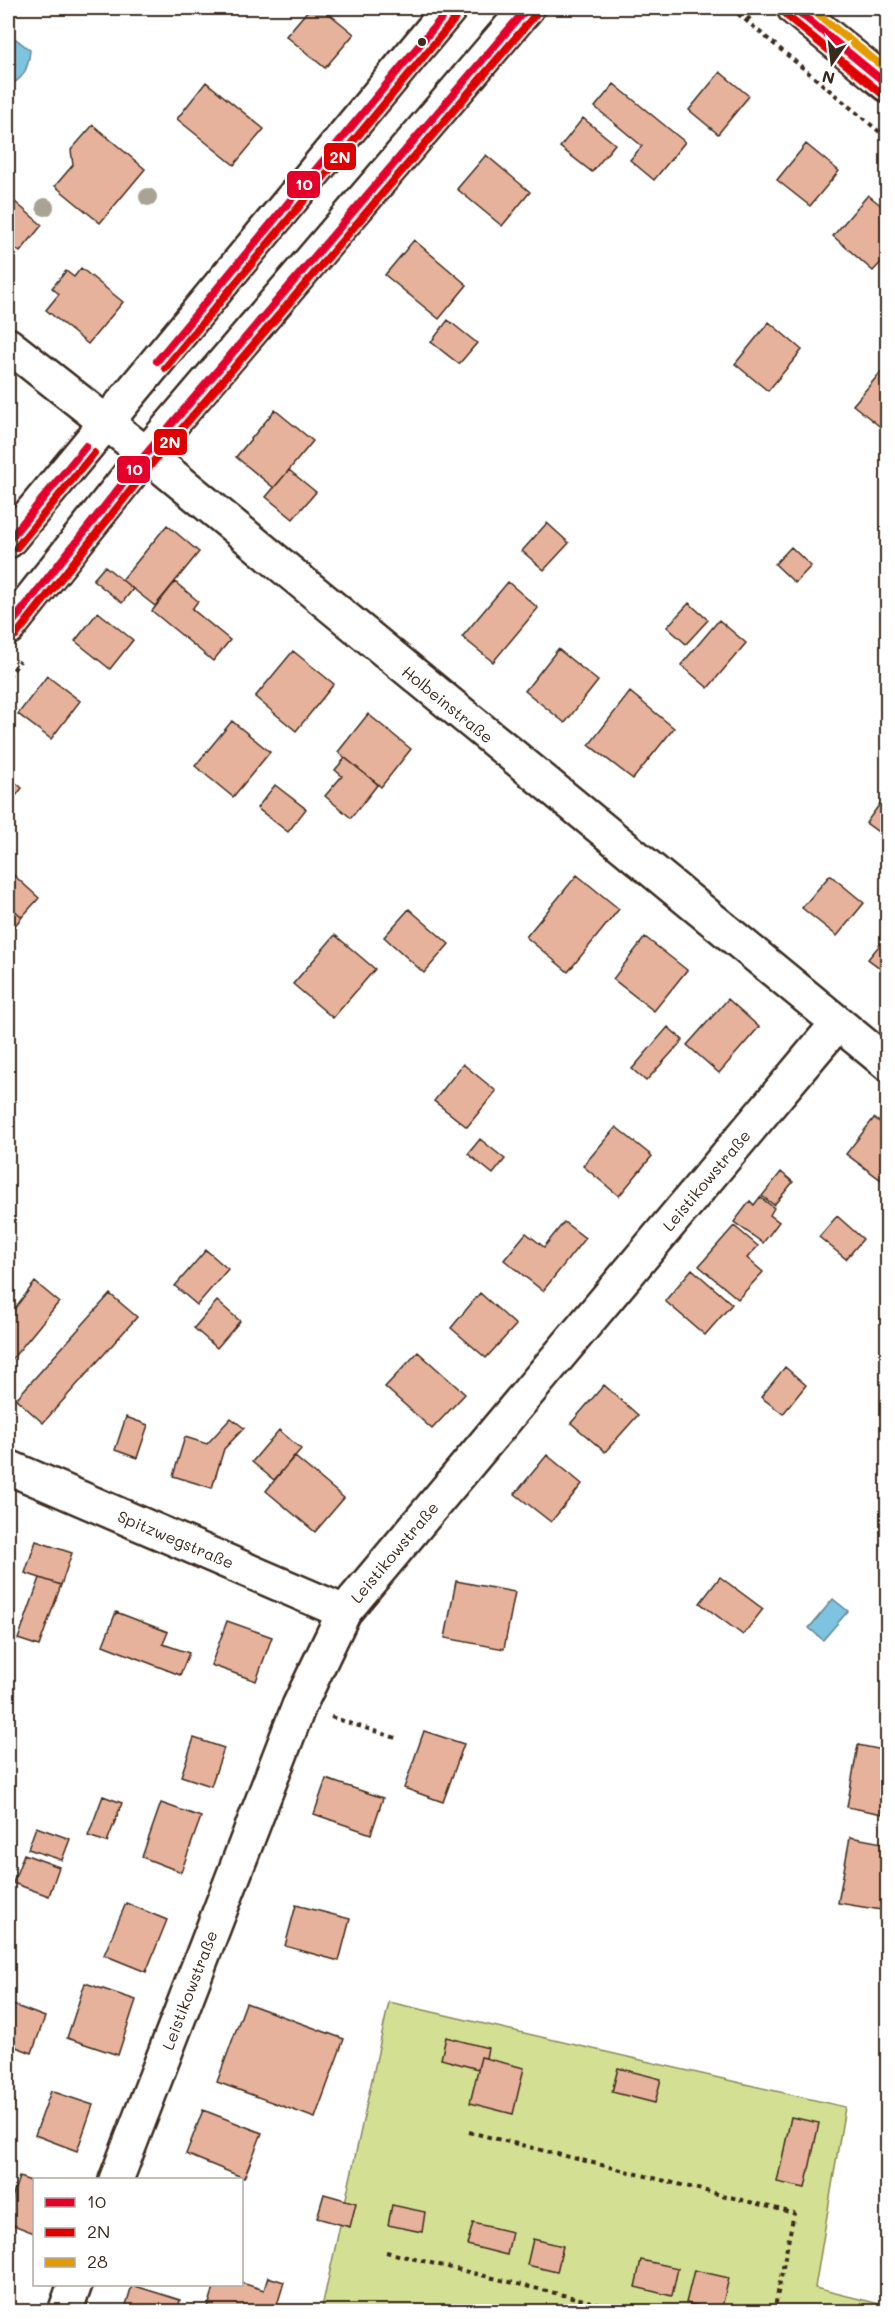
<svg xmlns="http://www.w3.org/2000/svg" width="895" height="2319" viewBox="0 0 895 2319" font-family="Mali,sans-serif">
  <rect width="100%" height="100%" fill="#fff"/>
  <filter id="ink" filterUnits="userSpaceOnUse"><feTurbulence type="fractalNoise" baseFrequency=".0167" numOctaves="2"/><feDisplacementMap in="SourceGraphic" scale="12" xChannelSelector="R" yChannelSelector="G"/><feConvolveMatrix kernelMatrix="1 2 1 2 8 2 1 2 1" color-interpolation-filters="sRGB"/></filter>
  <g filter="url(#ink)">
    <path fill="#d3e093" stroke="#878558" stroke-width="1.5" d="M389,2002L845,2107L815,2288L888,2306L887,2312H321Z"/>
    <path fill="#7ec3df" stroke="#638692" stroke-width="1.5" d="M8,38L16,39L30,50C29,64 24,81 8,85Z
      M833,1599L848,1611L823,1640L809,1628Z"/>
    <path fill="#e7b29b" stroke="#3b2a1e" stroke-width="1.5" d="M310,8H322L354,34L325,68L286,36Z
      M720,72L749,96L718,134L689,110Z
      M206,82L264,129L234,165L177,119Z
      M614,84L685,142L654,180L630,160L642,146L595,107Z
      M583,118L615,144L592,172L560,147Z
      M93,125L145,169L100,223L55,186L73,165L71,150Z
      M806,144L839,171L810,206L777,180Z
      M486,155L530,192L502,226L457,189Z
      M868,195L888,211V255L873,271L833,236Z
      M8,196L42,225L20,252L8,243Z
      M414,240L467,285L439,319L385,275Z
      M81,268L123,302L88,344L46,310L59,294L52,288L66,271L74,277Z
      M888,308V320L881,315Z
      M448,320L477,343L459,364L431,342Z
      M769,322L802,350L768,391L735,364Z
      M885,367L888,369V433L853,405Z
      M275,410L313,441L274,488L236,457Z
      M289,470L316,492L293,519L266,497Z
      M547,523L569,543L544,570L522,551Z
      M167,525L199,552L155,606L122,580Z
      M791,547L811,566L795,583L775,564Z
      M105,566L133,589L122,603L93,580Z
      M175,582L198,601L192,609L230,640L213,661L152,611Z
      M508,582L538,608L493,662L462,637Z
      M689,603L708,620L686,644L667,627Z
      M98,612L133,640L110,669L75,641Z
      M719,620L746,643L708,688L681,665Z
      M558,649L598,681L565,723L525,691Z
      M293,651L334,684L296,731L255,697Z
      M47,676L80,701L51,739L18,714Z
      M630,692L674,728L633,779L589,745Z
      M368,714L411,749L381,787L338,752Z
      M232,721L270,752L233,797L195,766Z
      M345,758L378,784L351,818L325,796L342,776L335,770Z
      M8,776L22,788L8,806Z
      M275,785L306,809L288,832L257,808Z
      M887,794H888V839L866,823Z
      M8,870L39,898L22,917L8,904Z
      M577,875L619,909L568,972L526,937Z
      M830,875L864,903L837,936L802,908Z
      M8,904L22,917L8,934Z
      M409,909L449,944L424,973L384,937Z
      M335,935L375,969L333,1018L293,984Z
      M888,935V974L868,959Z
      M645,937L687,970L654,1011L613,979Z
      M728,999L759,1027L719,1073L687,1045Z
      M668,1027L683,1040L646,1081L632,1069Z
      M463,1064L496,1091L467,1127L434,1101Z
      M874,1118L888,1128V1185L846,1154Z
      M616,1127L652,1156L619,1196L583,1166Z
      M480,1139L505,1159L493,1174L468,1154Z
      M781,1172L793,1182L774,1205L762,1196Z
      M760,1197L774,1208L770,1215L779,1222L763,1243L734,1222L750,1201L754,1205Z
      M837,1216L863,1239L846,1259L819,1237Z
      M564,1222L585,1238L543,1291L504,1260L526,1233L544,1247Z
      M734,1226L758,1246L747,1258L763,1272L738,1299L699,1266Z
      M206,1250L228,1269L197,1305L175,1286Z
      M692,1269L732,1304L705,1335L665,1301Z
      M35,1282L59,1302L8,1364V1317Z
      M480,1293L516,1325L486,1358L451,1328Z
      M110,1294L137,1317L43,1423L16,1399Z
      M217,1301L240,1321L217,1348L194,1328Z
      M418,1352L465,1394L432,1429L385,1387Z
      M785,1367L806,1385L783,1414L761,1397Z
      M604,1385L638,1415L605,1452L571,1423Z
      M126,1417L148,1425L137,1458L115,1450Z
      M231,1418L244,1428L224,1449L212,1488L173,1476L185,1437L207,1444Z
      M279,1430L301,1449L274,1480L252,1462Z
      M547,1455L582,1484L551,1522L515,1494Z
      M294,1456L344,1498L315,1532L266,1491Z
      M36,1541L72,1553L61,1585L25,1573Z
      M720,1577L763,1609L743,1635L700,1603Z
      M40,1578L61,1585L39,1646L18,1639Z
      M456,1581L515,1592L504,1649L445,1638Z
      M116,1612L168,1632L163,1644L189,1653L180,1675L103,1645Z
      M227,1621L272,1637L256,1681L211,1665Z
      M424,1731L464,1744L443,1802L404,1788Z
      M194,1738L224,1748L211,1786L181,1776Z
      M858,1745L888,1751V1815L847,1807Z
      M326,1779L383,1798L371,1834L314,1814Z
      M103,1796L122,1803L107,1842L88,1836Z
      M161,1803L201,1817L181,1872L142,1857Z
      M36,1827L70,1839L62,1860L28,1849Z
      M850,1837L888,1844V1911L838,1903Z
      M24,1854L59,1867L49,1896L13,1883Z
      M126,1903L167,1920L146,1972L104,1955Z
      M296,1905L350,1919L339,1961L285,1946Z
      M85,1983L136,2000L118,2055L67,2038Z
      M8,2003L45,2017L32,2053L8,2044Z
      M246,2003L344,2039L315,2118L217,2082Z
      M446,2037L488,2048L486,2058L481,2057L478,2069L441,2059Z
      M481,2057L524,2068L513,2114L470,2103Z
      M618,2068L661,2079L655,2103L612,2092Z
      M51,2091L93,2105L77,2151L35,2135Z
      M8,2098L15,2100L8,2121Z
      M203,2110L262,2133L244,2178L186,2154Z
      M791,2117L819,2123L805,2188L777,2182Z
      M19,2177L34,2182V2233L8,2223V2209Z
      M324,2194L356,2203L350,2227L317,2218Z
      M392,2205L425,2212L422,2232L388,2225Z
      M473,2223L512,2232L507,2255L467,2245Z
      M533,2239L563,2246L557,2272L527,2265Z
      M641,2260L678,2268L672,2296L635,2287Z
      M694,2270L729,2278L721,2311L686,2303Z
      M268,2277L284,2282L275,2312L255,2305L253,2312H223L208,2307L215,2284L242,2283L264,2290Z
      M132,2285L180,2300L177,2312H124Z"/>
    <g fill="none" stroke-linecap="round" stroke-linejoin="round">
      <defs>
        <path id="street" d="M8,345L146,454L888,1064
          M8,541L450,8
          M8,628L146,454L527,8
          M8,1467L344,1612
          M116,2180L299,1706L344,1612L837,1024
          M65,2312L75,2284"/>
        <path id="secondary" d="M794,8L888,85"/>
      </defs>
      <use href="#street" stroke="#3b2a1e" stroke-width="38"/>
      <use href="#secondary" stroke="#3b2a1e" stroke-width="38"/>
      <path stroke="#3b2a1e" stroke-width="4" stroke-dasharray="4.5 4.5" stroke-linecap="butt" d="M731,8L888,139
        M870,8L888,18
        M747,20L759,8
        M8,677L20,661
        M331,1717L396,1738
        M469,2132L794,2213L774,2312
        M386,2252L633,2312"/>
      <use href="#street" stroke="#fff" stroke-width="33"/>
      <use href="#secondary" stroke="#fff" stroke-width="33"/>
      <defs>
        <path id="bus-1" d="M794,8L888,85
          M157,361L450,8
          M8,541L86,446
          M8,628L146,454L527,8"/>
        <path id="bus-2" d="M787,16L881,93
          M165,368L458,15
          M16,548L94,453
          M16,635L154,461L535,15"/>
        <path id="bus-3" d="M810,8L888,71"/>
      </defs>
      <use href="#bus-1" stroke="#fff" stroke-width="12"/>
      <use href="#bus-2" stroke="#fff" stroke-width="12"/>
      <use href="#bus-3" stroke="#fff" stroke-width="12"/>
      <use href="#bus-1" stroke="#e4002b" stroke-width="8"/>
      <use href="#bus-2" stroke="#df0101" stroke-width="8"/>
      <use href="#bus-3" stroke="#e49a03" stroke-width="8"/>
    </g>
    <g fill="#a8a393">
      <circle cx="148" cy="197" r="9"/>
      <circle cx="45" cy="207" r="9"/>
    </g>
  </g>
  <circle fill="#3b2a1e" stroke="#fff" stroke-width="2" cx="422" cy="42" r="5"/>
  <g text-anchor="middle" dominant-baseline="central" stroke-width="6" stroke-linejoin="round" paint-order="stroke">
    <g font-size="16" fill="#3b2a1e" stroke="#fff">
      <text transform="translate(448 704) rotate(39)">Holbeinstraße</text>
      <text transform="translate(706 1180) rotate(-50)">Leistikowstraße</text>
      <text transform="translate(176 1539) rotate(23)">Spitzwegstraße</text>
      <text transform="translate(394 1552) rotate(-50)">Leistikowstraße</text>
      <text transform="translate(189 1990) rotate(-69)">Leistikowstraße</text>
    </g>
  </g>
  <g stroke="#fff" stroke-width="2">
    <rect x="323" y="142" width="34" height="29" rx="6" fill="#df0101"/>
    <rect x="286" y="170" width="35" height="29" rx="6" fill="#e4002b"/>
    <rect x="153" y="428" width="35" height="28" rx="6" fill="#df0101"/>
    <rect x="116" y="455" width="35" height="29" rx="6" fill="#e4002b"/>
  </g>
  <g font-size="16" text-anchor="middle" font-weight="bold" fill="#fff">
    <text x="340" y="163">2N</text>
    <text x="304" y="190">10</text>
    <text x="170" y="448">2N</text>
    <text x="134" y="475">10</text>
  </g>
  <rect width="895" height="2319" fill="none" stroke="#fff" stroke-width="30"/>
  <rect x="15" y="15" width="865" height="2289" fill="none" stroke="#3b2a1e" stroke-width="2" filter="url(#ink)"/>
  <rect x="33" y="2178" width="210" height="108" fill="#ffffff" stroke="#b1aaa5" stroke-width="1.5"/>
  <rect x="45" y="2198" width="30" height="9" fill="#e4002b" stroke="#b1aaa5" stroke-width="1.5"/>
  <text x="87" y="2208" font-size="18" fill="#3b2a1e">10</text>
  <rect x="45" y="2228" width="30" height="9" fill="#df0101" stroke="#b1aaa5" stroke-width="1.5"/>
  <text x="87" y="2238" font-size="18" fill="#3b2a1e">2N</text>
  <rect x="45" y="2258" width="30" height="9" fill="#e49a03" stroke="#b1aaa5" stroke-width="1.5"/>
  <text x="87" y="2268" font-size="18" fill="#3b2a1e">28</text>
  <g transform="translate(832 63) rotate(194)" stroke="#ffffff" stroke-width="4.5" paint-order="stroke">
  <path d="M0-4.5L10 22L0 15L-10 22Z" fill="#3b2a1e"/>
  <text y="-9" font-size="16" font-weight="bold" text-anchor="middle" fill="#3b2a1e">N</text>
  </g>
</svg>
